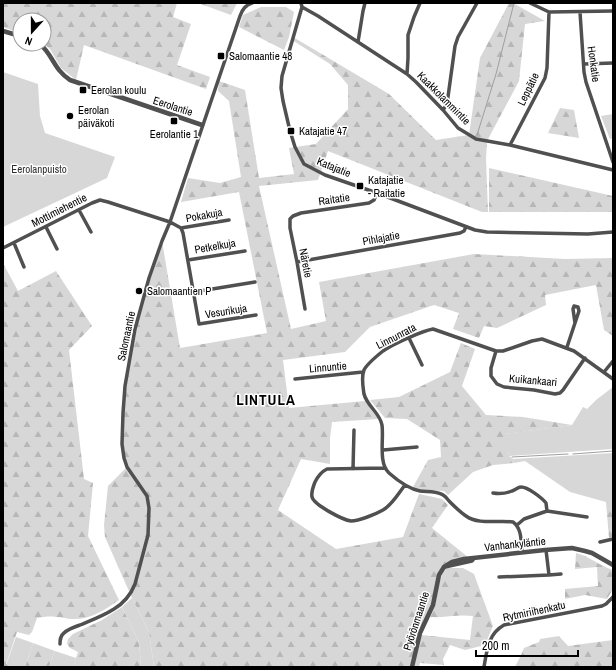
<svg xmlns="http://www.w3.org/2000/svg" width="616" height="670" viewBox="0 0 616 670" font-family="'Archivo Narrow',sans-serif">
  <defs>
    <pattern id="forest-firs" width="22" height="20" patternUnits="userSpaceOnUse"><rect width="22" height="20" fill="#d7d7d7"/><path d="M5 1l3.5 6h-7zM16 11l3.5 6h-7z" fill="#b7b7b7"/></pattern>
  </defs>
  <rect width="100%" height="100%" fill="#fff"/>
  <path fill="#d7d7d7" d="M3,72L38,84L40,116L45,133L115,157L107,178L3,227Z
    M613,114V138L610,139L601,116Z
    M613,387V449L509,456L505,434L572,425L583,407L587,409L596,400Z
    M613,453V502H606L570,492L525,461L514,463L513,459Z
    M132,598L149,632L154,667H141L139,642L122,607Z
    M16,637L33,643L25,667H13L6,665Z
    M55,651L76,658L73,667H49Z"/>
  <path fill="url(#forest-firs)" d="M3,3H177L173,17L191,24L177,65L210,77L206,89L84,45L76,80L61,68L50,49L44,44V20H20V33L3,27Z
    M198,3H238L236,5L231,15Z
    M509,3H513L545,21L525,24L519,81L487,141L486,160L488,212H482L328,151L318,180L259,186L291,329L326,321L319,282L474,254L565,259L613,258V336L604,330L596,285L545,295L546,305L497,328L484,326L479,338L453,329L459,313L434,305L370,327L345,352L283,360L289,408L365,401L378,419L332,422L330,438V464L301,459L278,510L336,549L403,537L419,494L442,499L448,505L432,528L469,558L452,562L440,575L433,605L420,633L412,667H154L149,632L132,598L105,537L104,525L108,486L127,467L122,444L123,413L133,334L162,241L180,348L267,333L239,192L181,202L188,178L220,183L241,177L229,101L218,91L219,81L245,90L259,178L294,174L289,148L316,144L348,109V85L330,64L292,40L293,37L389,94L436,140L469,135L480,58Z
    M261,7H286L294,12L289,37L284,50L239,27L243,15Z
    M560,108L574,110L579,138L548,133Z
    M489,168L613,196V212H489Z
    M4,265L18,291L56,271L92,326L69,350L84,479L93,483L88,536L119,600C105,610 90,620 72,619C67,619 62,617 56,617C50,616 43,617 37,618L32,632L29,635L17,632L6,664L13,667H3V269Z
    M461,343L475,349L462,386L486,415L523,417L572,425L506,434L509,456L513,459L514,463L493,465L473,472L448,495L444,491L421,490L413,487L428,460L441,457L440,440L407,419L385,418L370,400L399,397L450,372Z
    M606,502H613V537L609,538Z
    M576,553C589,556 600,566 613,570V589L607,599L585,595L565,599V589L598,586L597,567L575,569Z
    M447,568H463L474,574L493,626L485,645L465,650L450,645L443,659L444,665L420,663L419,667H414L421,635L470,640L473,616C458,614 444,618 430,617C432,613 434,609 435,605C439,592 437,578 447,568Z
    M122,607L139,642L141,667H73L78,652L70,648L67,644L68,639L73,634L102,620Z
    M559,636L568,646L613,640V667H515L522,653L524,648L539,642L540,639Z
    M33,643L55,651L49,667H25Z"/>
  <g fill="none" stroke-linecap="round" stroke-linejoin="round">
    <path stroke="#9e9e9e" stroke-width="1" d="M477,135L496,74L514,3
      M573,454L613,451
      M512,457L568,454"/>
    <path stroke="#505050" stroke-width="3.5" d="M301,3L302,7L282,76L281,88L283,101L290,131L295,147L304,164L325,175L377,193L475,230L487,232L588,234L613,232
      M530,3L549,12L613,11
      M302,7L318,16L407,74L416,82L443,110L458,128L476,139L510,145L613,170
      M580,12L584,72L586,82L613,162
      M358,42L363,11L365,3
      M584,64L613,63
      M407,74L408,58V35L414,17L420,3
      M443,110L447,104L455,46L458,37L477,3
      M510,145L545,78L547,68L549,12
      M79,210L91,232
      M46,227L57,249
      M181,228L229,220
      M14,243L24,267
      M3,248L92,203L100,200L108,202L170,222L181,228L183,233L199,324L256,315
      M188,260L245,251
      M297,262L460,233L464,231L466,227
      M194,292L255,282
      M305,309L297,262L290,228V219L293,216L301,213L369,203L374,200L377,193
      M409,338L422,365
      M567,347L579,311L578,307L574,306L573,309L575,323
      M496,351L491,368V376L497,384L504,387L534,390L555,394L560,393L563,390L585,358
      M604,372L613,361
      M295,379L363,372
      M383,450L417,447
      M385,468L327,469C321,472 318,476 315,482C313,487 311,492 312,497C314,505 343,520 351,521C359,521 376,514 383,510C392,505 398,494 405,485
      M353,469L354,430
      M493,493C499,494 507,493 512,491C515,490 518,487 521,487C528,487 542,498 546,503L547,511
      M517,525L524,519L547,511L587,517
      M600,542L613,539
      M522,552C521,542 522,528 513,522C499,520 478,525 466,516C460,512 455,507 450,502C447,499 445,495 441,494C435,491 426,492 420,491C409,489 397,480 389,473C378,463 384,439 382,425C380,413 367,406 364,394C363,387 361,377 364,370C367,364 378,355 383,351C393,344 422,331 433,329L496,351H503L532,341L542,339L574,351L613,379
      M445,567L472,561L473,560V558
      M549,575L561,574
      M499,577L549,575L546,550
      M60,644C60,640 60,636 64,633C68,629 74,627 80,625C92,620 103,616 114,609C124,603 131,594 135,584L148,535L149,508L147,496L127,467L124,458L122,444L123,413L125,386L135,329L149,278L162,241L170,222L240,16C242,10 245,5 252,3
      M484,667C487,650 488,634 504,625L602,606L606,604L613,597"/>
    <path stroke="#505050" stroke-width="4.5" d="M3,31L20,36
      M40,44C53,55 54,70 70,80L202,125
      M412,667L420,633L433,605L439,575L444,567L452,562L464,559L545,550L572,548L585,551L592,553L613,565"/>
  </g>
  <g fill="#000" stroke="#fff" stroke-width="1.5">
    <rect x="217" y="52" width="8" height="8" rx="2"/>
    <rect x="79" y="86" width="8" height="8" rx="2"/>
    <circle cx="70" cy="116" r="4"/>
    <rect x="170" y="117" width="8" height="8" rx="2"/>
    <rect x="287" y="127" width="8" height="8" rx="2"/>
    <rect x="356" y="182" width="8" height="8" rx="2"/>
    <circle cx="139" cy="291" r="4"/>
  </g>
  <g text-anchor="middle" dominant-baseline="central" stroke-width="3" stroke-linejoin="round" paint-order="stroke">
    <g font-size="11" fill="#000" stroke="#fff" text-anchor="start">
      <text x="229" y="56">Salomaantie 48</text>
      <text x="91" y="90">Eerolan koulu</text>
      <text x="78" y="110">Eerolan<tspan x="78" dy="13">päiväkoti</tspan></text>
      <text x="299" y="131">Katajatie 47</text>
      <text x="174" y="134" text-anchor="middle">Eerolantie 1</text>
      <text x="368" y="180">Katajatie<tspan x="368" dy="13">- Raitatie</tspan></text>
      <text x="147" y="291">Salomaantien P</text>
    </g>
    <g font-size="11" fill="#000" stroke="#fff">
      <text transform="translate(594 64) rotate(82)">Honkatie</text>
      <text transform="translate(528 89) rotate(-64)">Leppätie</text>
      <text transform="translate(444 98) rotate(45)">Kaakkolammintie</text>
      <text transform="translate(173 106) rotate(18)">Eerolantie</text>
      <text transform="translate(334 167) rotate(22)">Katajatie</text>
      <text transform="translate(334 199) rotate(-8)">Raitatie</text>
      <text transform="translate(59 210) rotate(-27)">Mottimiehentie</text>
      <text transform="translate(204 215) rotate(-10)">Pokakuja</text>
      <text transform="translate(381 238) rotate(-10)">Pihlajatie</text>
      <text transform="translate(215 246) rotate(-10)">Petkelkuja</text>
      <text transform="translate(306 263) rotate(79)">Näretie</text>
      <text transform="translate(226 311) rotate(-9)">Vesurikuja</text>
      <text transform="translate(126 336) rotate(-78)">Salomaantie</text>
      <text transform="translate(396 336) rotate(-27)">Linnunrata</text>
      <text transform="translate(328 367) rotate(-5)">Linnuntie</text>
      <text transform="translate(533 380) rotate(5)">Kuikankaari</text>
      <text transform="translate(515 544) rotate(-6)">Vanhankyläntie</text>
      <text transform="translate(534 611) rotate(-12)">Rytmiriihenkatu</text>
      <text transform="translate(416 621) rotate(-72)">Pyörönmaantie</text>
    </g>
    <g font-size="11" fill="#2e2e2e" stroke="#fff">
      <text x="39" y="169">Eerolanpuisto</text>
    </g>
    <g font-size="15" font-weight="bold" letter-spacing="1" fill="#000" stroke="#fff">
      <text x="266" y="399">LINTULA</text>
    </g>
  </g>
  <rect width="616" height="670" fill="none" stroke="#000000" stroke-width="8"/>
  <g transform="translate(32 32) rotate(201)"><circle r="19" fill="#ffffff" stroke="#999999"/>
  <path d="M0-3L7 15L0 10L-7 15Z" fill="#000000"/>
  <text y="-6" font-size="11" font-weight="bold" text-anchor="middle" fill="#000000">N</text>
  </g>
  <path d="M476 650v6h102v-6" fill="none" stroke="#000000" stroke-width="2"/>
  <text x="482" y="650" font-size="12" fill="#000000" stroke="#ffffff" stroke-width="3" paint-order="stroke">200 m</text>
</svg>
